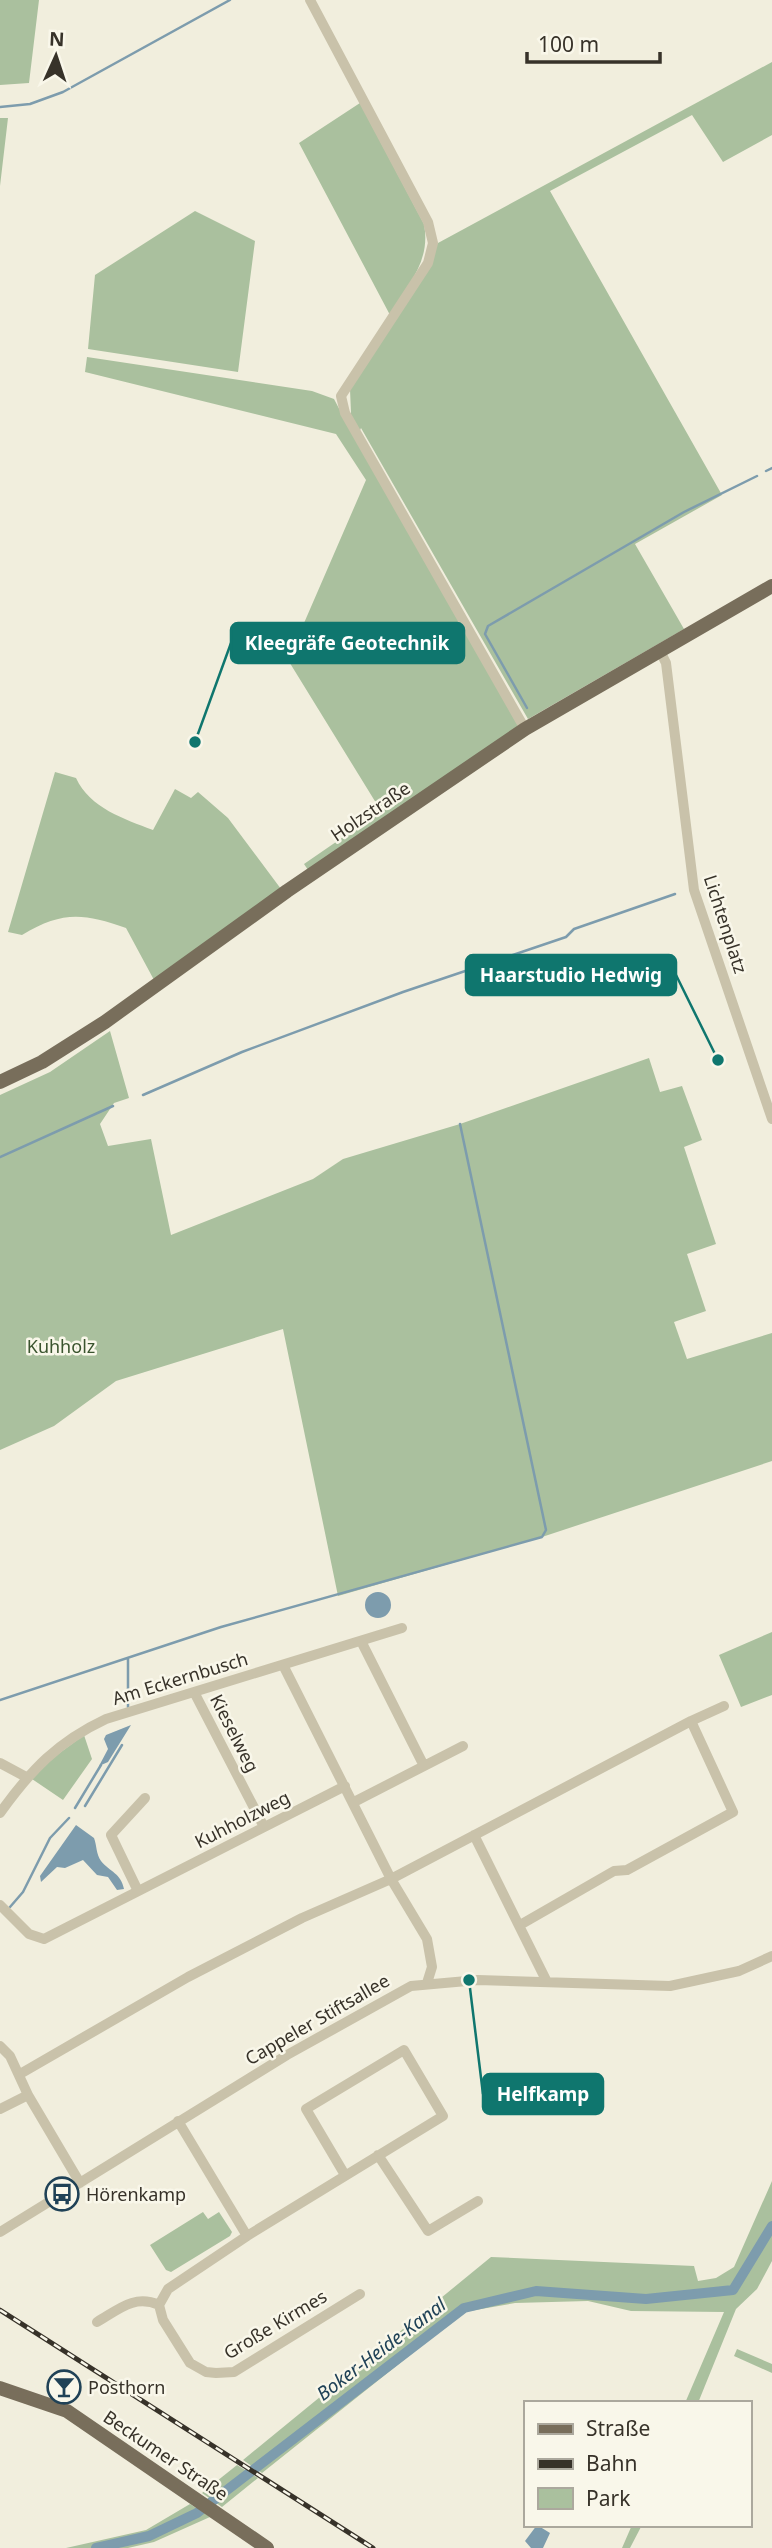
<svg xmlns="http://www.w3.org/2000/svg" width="772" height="2548" viewBox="0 0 772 2548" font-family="'Noto Sans',sans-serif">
  <rect width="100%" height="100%" fill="#f1eedd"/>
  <path fill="#aac09e" d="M0,0H39L29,83L0,85Z
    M772,62V135L723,162L692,115L550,191L722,495L635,544L684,629L528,719L361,428L357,437L519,727L308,870L304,864L381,811L288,660L366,480L336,434L85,372L87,357L312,391L334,399L344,418L351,413L350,389L438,243Z
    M360,103L424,224C431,262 408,284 390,315L299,143Z
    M0,118H8L0,186Z
    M195,211L255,241L238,372L88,349L95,275Z
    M55,772L76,778C90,808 124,819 153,830L175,789L191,798L198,792L228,818L281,889L154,980L126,928C83,913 62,911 22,935L8,932Z
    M110,1031L129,1098L114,1103L100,1124L108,1146L151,1139L171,1235L313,1179L343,1159L460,1124L649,1058L660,1092L682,1086L702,1140L684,1147L716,1244L687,1254L706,1311L674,1322L687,1359L772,1333V1461L542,1537L338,1596L283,1329L116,1381L54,1426L0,1450V1095L50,1072Z
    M772,1632V1695L741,1707L719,1655Z
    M84,1735L92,1759L63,1800L32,1779L46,1763Z
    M772,2181V2261L757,2289L736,2309L698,2403H685L724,2312L631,2311L588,2301L515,2303L464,2312L262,2473L243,2460L491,2257L694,2266L698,2281L716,2278L734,2267Z
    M203,2212L208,2219L219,2212L232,2232L230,2236L171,2272L166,2270L150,2245Z
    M737,2349L772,2364V2373L734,2356Z
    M237,2465L258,2478L222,2507L202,2493Z
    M190,2504L210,2517L154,2542L128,2548H66L146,2530Z
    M632,2525H642L630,2548H622Z"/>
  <path fill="#7d9cad" d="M365 1605a13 13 0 1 1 26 0a13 13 0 1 1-26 0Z
    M131,1725L108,1762L99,1766L108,1749L104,1739L106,1735Z
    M76,1825L94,1838C97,1846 96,1854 101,1861C110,1872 121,1873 124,1889L117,1890L108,1877L97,1875L83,1860L65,1868L57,1867L41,1882L40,1876Z
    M537,2525L550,2533L543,2548H531L525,2541Z"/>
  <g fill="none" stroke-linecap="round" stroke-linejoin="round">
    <path stroke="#7d9cad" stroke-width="2.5" d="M0,107L30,104L63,92L230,0
      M766,471L772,468
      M527,708L485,634L488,626L684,512L757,476
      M143,1095L242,1052L403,992L566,937L574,929L675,894
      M0,1157L113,1106
      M0,1700L221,1627L542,1537L546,1530L460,1124
      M128,1707V1659
      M85,1806L122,1745
      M75,1808L101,1765
      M10,1907L23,1892L50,1838L69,1818"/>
    <path stroke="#7d9cad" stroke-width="10" d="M96,2548L149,2536L197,2513L464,2308L536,2291L646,2299L733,2290L772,2226"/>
    <path stroke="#c9c2aa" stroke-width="10" d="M310,0L428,222L433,243L428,263L341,396L345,413L525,729
      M660,651L666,663L694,890L772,1119
      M361,1641L424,1766
      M283,1665L391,1879L427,1939L432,1967L427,1983
      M194,1692L264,1827
      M691,1721L724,1706
      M0,1763L26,1777
      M354,1802L463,1746
      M0,1813C31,1770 57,1742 106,1719L402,1628
      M474,1835L547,1982
      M138,1891L111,1835L145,1798
      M0,1905L29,1934L44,1939L345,1786
      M0,2046L10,2056L28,2095L80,2183
      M20,2074L188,1977L302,1918L391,1879L691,1721L733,1812L627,1870L614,1871L520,1925
      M0,2109L28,2095
      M178,2121L247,2236L168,2289L159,2305L163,2320L190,2363L206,2372L216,2373L234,2372L360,2294
      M378,2155L428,2231L478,2201
      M0,2232L287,2055L411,1986L478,1980L670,1986L739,1971L772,1956
      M247,2236L443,2116L404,2050L306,2109L345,2175
      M97,2322C118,2310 134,2294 159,2305"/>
    <path stroke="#786e5b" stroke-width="14" d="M0,1082L42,1062L105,1022L287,891L525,729L772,586
      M0,2388L67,2411L267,2548"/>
    <defs>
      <path id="rail" d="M0,2310L373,2548"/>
    </defs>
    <use href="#rail" stroke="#373229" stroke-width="5"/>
    <use href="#rail" stroke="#f9f7ea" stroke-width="2.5" stroke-dasharray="8" stroke-linecap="butt"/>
  </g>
  <defs>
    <symbol id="bus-ring" viewBox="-11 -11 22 22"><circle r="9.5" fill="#f9f7ea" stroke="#204257" stroke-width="1.5"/><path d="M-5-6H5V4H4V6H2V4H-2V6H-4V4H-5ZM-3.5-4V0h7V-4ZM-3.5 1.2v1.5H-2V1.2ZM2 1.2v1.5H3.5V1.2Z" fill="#204257"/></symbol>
    <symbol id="bar-ring" viewBox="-11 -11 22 22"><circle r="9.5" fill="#f9f7ea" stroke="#204257" stroke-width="1.5"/><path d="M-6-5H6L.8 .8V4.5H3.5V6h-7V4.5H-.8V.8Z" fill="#204257"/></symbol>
  </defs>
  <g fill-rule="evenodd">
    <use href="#bus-ring" x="43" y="2175" width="38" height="38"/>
    <use href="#bar-ring" x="45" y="2368" width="38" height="38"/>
  </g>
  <g text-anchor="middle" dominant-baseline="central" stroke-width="5" stroke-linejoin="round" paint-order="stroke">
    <g font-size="18" fill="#373229" stroke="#f9f7ea">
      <text transform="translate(370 811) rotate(-34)">Holzstraße</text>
      <text transform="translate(726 924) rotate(72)">Lichtenplatz</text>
      <text transform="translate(180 1678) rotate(-17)">Am Eckernbusch</text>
      <text transform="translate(235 1733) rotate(63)">Kieselweg</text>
      <text transform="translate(242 1819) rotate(-27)">Kuhholzweg</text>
      <text transform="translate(317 2019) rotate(-30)">Cappeler Stiftsallee</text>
      <text transform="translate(275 2324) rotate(-31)">Große Kirmes</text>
      <text transform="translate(166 2455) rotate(34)">Beckumer Straße</text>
    </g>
    <g font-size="18" fill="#3a542e" stroke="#f9f7ea">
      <text x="61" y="1346">Kuhholz</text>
    </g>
    <g font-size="18" fill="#373229" stroke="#f9f7ea" text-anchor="start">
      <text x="86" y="2194">Hörenkamp</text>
      <text x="88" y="2387">Posthorn</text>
    </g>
    <g font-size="19" font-style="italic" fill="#204257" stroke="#f9f7ea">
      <text transform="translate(381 2349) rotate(-37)">Boker-Heide-Kanal</text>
    </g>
  </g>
  <path fill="none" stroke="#0f766e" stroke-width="2.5" d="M195 742L231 643M718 1060L676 975M469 1980L483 2094"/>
  <g fill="#0f766e" stroke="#f9f7ea" stroke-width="2.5">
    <circle cx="195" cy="742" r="7"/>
    <circle cx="718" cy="1060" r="7"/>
    <circle cx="469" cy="1980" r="7"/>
  </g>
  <g fill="#0f766e" stroke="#0f766e" stroke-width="2.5">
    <rect x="231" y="623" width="233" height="40" rx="7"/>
    <rect x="466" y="955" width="210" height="40" rx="7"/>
    <rect x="483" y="2074" width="120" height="40" rx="7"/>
  </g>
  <g font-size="19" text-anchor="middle" font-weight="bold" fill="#fff">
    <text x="347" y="650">Kleegräfe Geotechnik</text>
    <text x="571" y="982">Haarstudio Hedwig</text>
    <text x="543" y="2101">Helfkamp</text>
  </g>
  <rect x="524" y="2401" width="228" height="126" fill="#f9f7ea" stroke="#aba89d" stroke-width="2"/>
  <rect x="538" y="2424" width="35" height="10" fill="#786e5b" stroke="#aba89d" stroke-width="2"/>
  <text x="586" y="2436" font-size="21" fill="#373229">Straße</text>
  <rect x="538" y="2459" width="35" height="10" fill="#373229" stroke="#aba89d" stroke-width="2"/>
  <text x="586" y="2471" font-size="21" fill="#373229">Bahn</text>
  <rect x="538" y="2488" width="35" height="21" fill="#aac09e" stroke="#aba89d" stroke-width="2"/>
  <text x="586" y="2506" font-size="21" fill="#373229">Park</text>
  <g transform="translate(56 56) rotate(3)" stroke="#f9f7ea" stroke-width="5" paint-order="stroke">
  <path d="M0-5L12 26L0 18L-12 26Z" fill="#373229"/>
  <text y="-10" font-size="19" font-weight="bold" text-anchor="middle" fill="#373229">N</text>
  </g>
  <path d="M527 52v10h133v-10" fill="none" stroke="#373229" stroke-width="3.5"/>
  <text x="538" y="52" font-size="21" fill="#373229" stroke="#f9f7ea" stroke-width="5" paint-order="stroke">100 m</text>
</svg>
